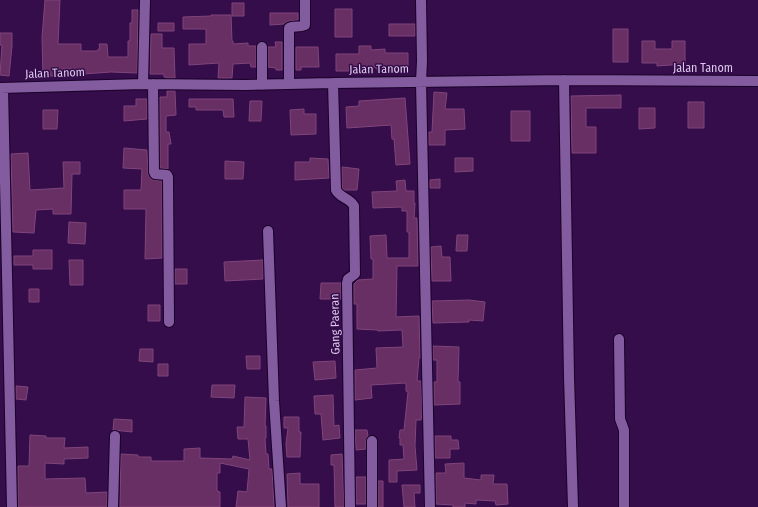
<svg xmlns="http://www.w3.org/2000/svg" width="758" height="507" viewBox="0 0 758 507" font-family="'Fira Sans Condensed',sans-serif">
  <rect width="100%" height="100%" fill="#340d4a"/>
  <path fill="#672f64" stroke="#80457b" d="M45,0H60L58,44H81V51H98V49H100L99,44H107L108,57H128V41H130V23H132V10H138L137,73L111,72L83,74V69H63V76H43L42,37Z
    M232,3H244V16H232Z
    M335,9H352V37H335Z
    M270,13H298V20L289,21L284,24L270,25Z
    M211,15H231L232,41H233V44L248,43V46H256V67H251L250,63L233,64L232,78H218L219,63L189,65V44H206V29H183V17L211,16Z
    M158,23H174V31H158Z
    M389,24H415V36H389Z
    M613,29H628V62H613Z
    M0,33H12V46L9,76L0,75L2,45H0Z
    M151,34H162V48H174L175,78H166V77H164V74H150Z
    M642,41H655V49H672V41H685V64L657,66V63H642Z
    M275,42H282V70H276V68L268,67V47H276Z
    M359,46H371V50L385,49V53H408V68L386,67V68L376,69V67H349V71H336V54H359Z
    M296,47H318L319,67H301V70H296Z
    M167,91H175L176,115L166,116V132H169L171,144H168V169L160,168V97H167Z
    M434,92L447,93L445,109H464L465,129L445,130V145H429V132H432Z
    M621,95V108H586V127H596V153H572L571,96Z
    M405,98L410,164L396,165L394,139H392L391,125L347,128L346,107L359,106V101Z
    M136,99H147V119L124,121V106H136Z
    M189,99H233L234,117H224L223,110H196V107H189Z
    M250,101H262L261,121H249Z
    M688,102H704V128H688Z
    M639,108H655V128L639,129Z
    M304,109V114H316V134L291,135L290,110Z
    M43,110H58L57,129H43Z
    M511,111H530V141H511Z
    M124,148L147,150L148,175L152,180L162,181V258L145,259L146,209H124V190H141L142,169L123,168Z
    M28,153L30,190L64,188L63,162H80V174H72L71,214H53V209L36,210L34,233L13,232L11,154Z
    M310,158L328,159L329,178L295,180V162H310Z
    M455,158H473V171L455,172Z
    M225,161L244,162L243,179H225Z
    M342,167L359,169L357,190H344L342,188Z
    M440,179V188H430V180Z
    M405,180L406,191H414V203H415L414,218H417L418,266H397L396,317L419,316L420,358H419L417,381H421L422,414L421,420H416L415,446L417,470L397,471V482H389V460L404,459L403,445H400V438H399L400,430H404L408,392L406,391V383L371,385L372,398L355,400V370L377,368L376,348L403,347L402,330L378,331L377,330L357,329V304H354V284L358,280L373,279V259H371L370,236L386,235L387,258H409V232H407V211H402V207L373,208L372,192L397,191L396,181Z
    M69,222L86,223L85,244L68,243Z
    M457,235H468L467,251H456Z
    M441,246L442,257H450L451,281H432L431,247Z
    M33,250H52V269H33V265H14V256H33Z
    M69,260H83V285H70Z
    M263,260V279L225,281L224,262Z
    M175,269H187V284H175Z
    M321,283H341V299H320Z
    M29,289H39V302H29Z
    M469,300L485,302L483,321L469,320V322L433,323L432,301Z
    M148,305H160V321H148Z
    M433,346L459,347L458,382H460V404L434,405V382H437V360H433Z
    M140,349H153V362L139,361Z
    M246,356H260V369H247Z
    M335,361L336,378L315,380L313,362Z
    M158,364H168V376H158Z
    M212,385H235L234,398L211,397Z
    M16,386L28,387L26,400L16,399Z
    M333,395L334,426L339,425L340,438L323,440L321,414H315L314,396Z
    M245,397L266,398L265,426H266V438H265L266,454H268L269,469H272L274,507H236L238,491L247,492L249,469L220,463V473H217V491L220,492V507H120L121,454L138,455V457H151V461H184V449L200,448V458L232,459L233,456L250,460L248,439H238L237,427H244Z
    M284,417H299V432H301L300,457H287L286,444L288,428H284Z
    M114,419L132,420V432L113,430Z
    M355,430H367L368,436L366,441V449L356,450Z
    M30,435L46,436V438H65L64,448L88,447V458L64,459V464L45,463V479L85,478L86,493L107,492V507H18V466H29Z
    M435,436H451V440H458L459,449H450V458H435Z
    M342,454L344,507H335L334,465H331V455Z
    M464,463V478L481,480V475H494L493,484H507L508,504L496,505L495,501L476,500V504L465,503V507H453V505L436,504V473H446L445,464Z
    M300,473V484H319V507H288L287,474Z
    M356,477H366V504H356Z
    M378,481H383V507H378Z
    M402,485H420V493H414L415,507H404Z"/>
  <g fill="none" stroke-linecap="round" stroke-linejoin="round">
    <defs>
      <path id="minor" d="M421,0L422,61L421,82L430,507
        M262,47V85
        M564,80L569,377L573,507
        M333,83L336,190C340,198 350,198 354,206L355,274L348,279L347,283L350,507
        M143,84L145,0
        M153,84L154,172L155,174L167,175L168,177L169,322
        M289,84V28C294,25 299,28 305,25V0
        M0,88L143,84L245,85L333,83L564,80L758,81
        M3,88L12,507
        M268,231L274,401L281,507
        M619,339L620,419L624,430V507
        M372,441V507
        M113,507L115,436"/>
    </defs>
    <use href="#minor" stroke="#190028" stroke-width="12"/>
    <use href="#minor" stroke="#825c9e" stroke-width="10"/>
  </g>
  <g text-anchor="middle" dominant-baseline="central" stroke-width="3" stroke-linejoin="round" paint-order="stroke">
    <g font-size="12" fill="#ddc9ed" stroke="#340d4a">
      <text x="703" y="68">Jalan Tanom</text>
      <text transform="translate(379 69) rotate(-1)">Jalan Tanom</text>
      <text transform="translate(55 73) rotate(-2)">Jalan Tanom</text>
      <text transform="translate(335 324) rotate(-91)">Gang Paeran</text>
    </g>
  </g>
</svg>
